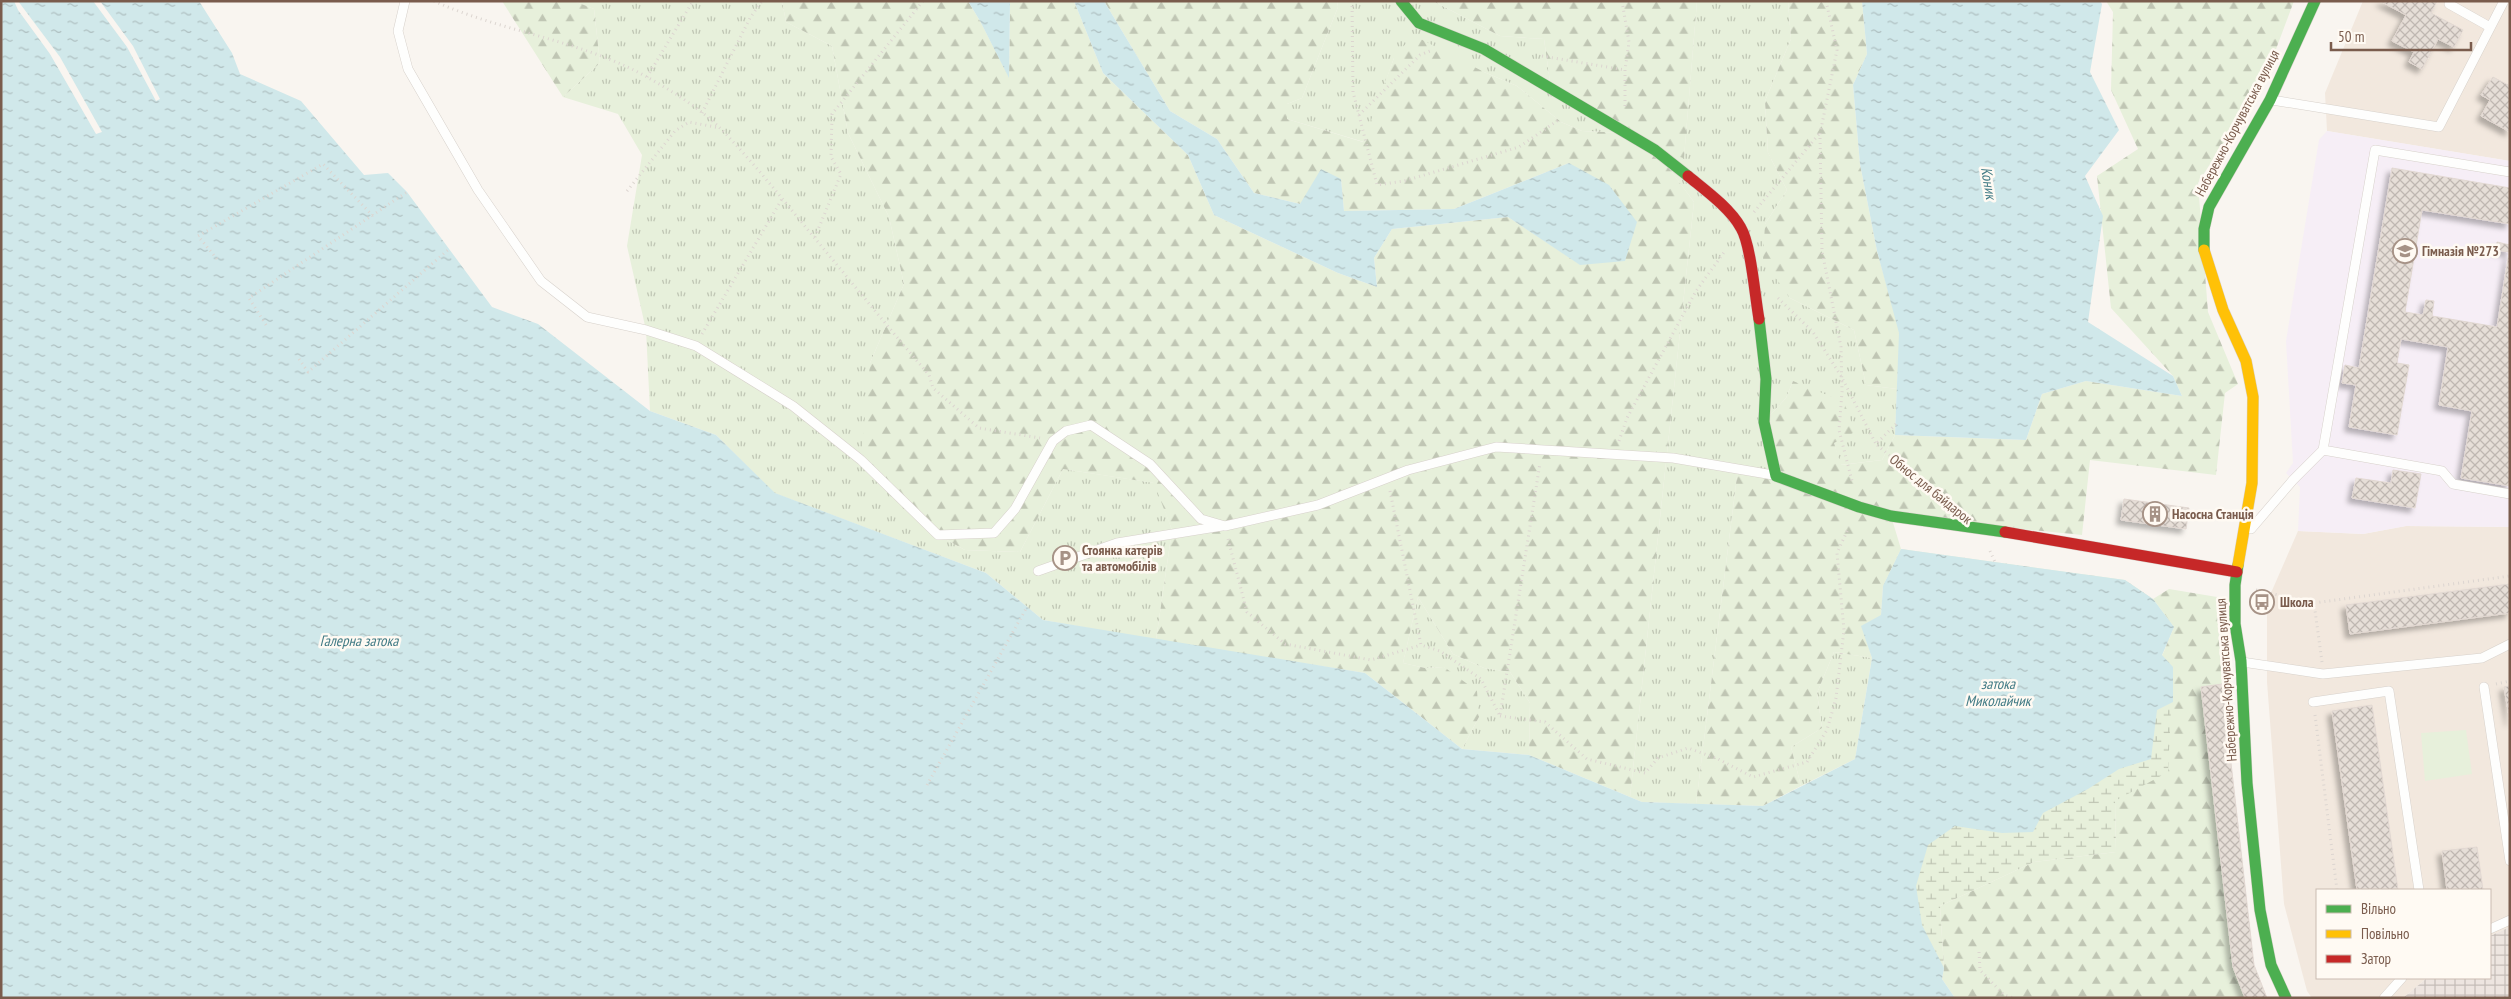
<svg xmlns="http://www.w3.org/2000/svg" width="2511" height="999" viewBox="0 0 2511 999" font-family="'PT Sans Narrow',sans-serif">
  <defs>
    <pattern id="industrial-grid" width="8" height="8" patternUnits="userSpaceOnUse" patternTransform="scale(1.25)"><rect width="8" height="8" fill="#ede5e0"/><path d="M0 4h8M4 0v8" fill="none" stroke="#c5bdb8"/></pattern>
    <pattern id="grass-tufts" width="24" height="20" patternUnits="userSpaceOnUse" patternTransform="scale(1.25)"><rect width="24" height="20" fill="#e7f0db"/><path d="M3 7l-1-3M5 7V3M7 7l1-3M15 17l-1-3M17 17v-4M19 17l1-3" fill="none" stroke="#c0c6b4"/></pattern>
    <pattern id="forest-firs" width="22" height="20" patternUnits="userSpaceOnUse" patternTransform="scale(1.25)"><rect width="22" height="20" fill="#e7f0db"/><path d="M5 1l3.5 6h-7zM16 11l3.5 6h-7z" fill="#c0c6b4"/></pattern>
    <pattern id="wetland-marsh" width="20" height="14" patternUnits="userSpaceOnUse" patternTransform="scale(1.25)"><rect width="20" height="14" fill="#e7f0db"/><path d="M1 5h8M5 5V1M11 12h8M15 12V8" fill="none" stroke="#c0c6b4"/></pattern>
    <pattern id="water-ripples" width="26" height="14" patternUnits="userSpaceOnUse" patternTransform="scale(1.25)"><rect width="26" height="14" fill="#d0e8ea"/><path d="M2 4q2-2 4 0t4 0M15 11q2-2 4 0t4 0" fill="none" stroke="#aebfc0"/></pattern>
    <pattern id="building-cross-hatch" width="8" height="8" patternUnits="userSpaceOnUse" patternTransform="scale(1.25)"><rect width="8" height="8" fill="#e6ded7"/><path d="M0 0l8 8M0 8l8-8" fill="none" stroke="#bfb7b1"/></pattern>
    <filter id="shadow"><feDropShadow dx="-4.5" dy="4.5" stdDeviation="2.5" flood-color="#0004"/></filter>
  </defs>
  <rect width="100%" height="100%" fill="#f9f5f0"/>
  <path fill="#f2e8de" d="M2363,1H2510V161L2327,131L2325,93Z
    M2406,526L2510,527V927L2490,936V890H2317V978H2427L2403,998H2312L2307,991L2284,904L2267,682V602L2298,531L2363,534Z"/>
  <path fill="url(#industrial-grid)" d="M2510,927V998H2403L2427,978H2490V936Z"/>
  <path fill="#f6eef6" d="M2327,131L2510,161V527L2406,526L2363,534L2298,531L2300,487L2286,473L2293,463L2286,341L2319,140Z"/>
  <path fill="url(#grass-tufts)" d="M574,1H782L786,22L832,46L848,133L889,217L904,284L870,363L938,535L965,550L1020,552L1063,469L1155,483L1172,530L1156,640L1043,620L986,573L774,493L716,435L650,411L646,330L627,246L642,155L618,114L563,97L600,63L594,9Z
    M1337,1H1433L1500,36L1544,39L1551,89L1626,133L1582,131L1561,122L1517,86L1484,72L1394,58L1364,142L1287,119V104L1302,98L1338,7Z
    M1697,1H1788L1791,39L1765,101L1768,153L1787,190L1765,224L1790,298L1854,330L1866,385L1897,389L1895,435L1882,460L1840,465L1834,443L1793,381L1786,398L1764,422L1776,476L1738,468L1696,804L1642,802L1630,797L1694,202L1655,150L1684,157Z
    M1418,597L1453,654L1484,668L1510,672L1530,703L1529,755L1462,749L1479,717L1444,667L1425,668L1403,663Z
    M1834,652L1872,658L1855,759L1801,786L1791,747L1822,728L1817,693Z"/>
  <path fill="url(#forest-firs)" d="M502,1H574L594,9L600,63L563,97Z
    M782,1H968L980,21L1009,77L1010,1H1074L1103,73L1188,155L1214,215L1338,273L1377,287L1374,258L1392,229L1508,217L1581,265L1569,163L1454,209L1344,211L1341,179L1300,204L1254,193L1217,139L1170,111L1104,1H1337L1338,7L1302,98L1287,104V119L1363,142L1394,58L1413,35L1484,72L1517,86L1561,122L1582,131L1625,133L1551,89L1544,39L1500,36L1433,1H1697L1684,158L1656,151L1694,202L1630,797L1529,755L1530,703L1510,672L1484,668L1453,654L1418,597L1403,663L1425,668L1444,667L1477,691L1479,717L1462,749L1365,673L1156,640L1172,530L1154,483L1063,469L1020,552L965,550L938,535L861,460L870,363L904,284L889,217L848,133L832,46L786,22Z
    M1788,1H1862L1867,54L1853,85L1860,164L1877,251L1900,333L1897,389L1866,385L1854,330L1790,298L1763,260L1765,224L1787,190L1768,153L1765,101L1791,39Z
    M2106,1H2294L2266,76L2198,183L2208,312L2238,384L2225,393L2216,475L2090,460L2082,535L1891,516L1901,549L1883,586L1881,616L1862,626L1872,658L1834,652L1817,693L1822,728L1791,747L1801,786L1763,806L1696,804L1738,468L1775,476L1764,422L1786,398L1793,381L1844,402L1855,432L1834,443L1841,465L1882,460L1895,435L2026,440L2042,394L2086,381L2182,396L2173,376L2111,308L2097,176L2138,149L2111,90L2113,12Z
    M2169,589L2217,597L2222,684L2201,687L2233,967L2245,998H1955L1942,979L1944,968L1940,906L2034,862L2116,852L2115,801L2162,656L2174,627L2153,599Z"/>
  <path fill="url(#wetland-marsh)" d="M1901,549L2125,580L2153,599L2174,627L2162,655L2173,667L2168,772L2115,801L2116,852L2034,862L1940,906L1944,968L1929,956L1878,844L1914,621L1883,586Z"/>
  <path fill="#e7f0db" d="M2466,730L2472,774L2425,781L2421,733Z"/>
  <path fill="url(#water-ripples)" d="M1,1H199L232,53L240,74L301,101L364,175L388,173L407,192L492,307L538,324L650,411L716,435L775,493L986,573L1043,620L1365,673L1462,749L1529,755L1642,802L1763,806L1855,759L1872,658L1861,626L1881,615L1883,586L1901,549L2125,580L2153,599L2174,627L2162,655L2173,667V702L2157,710L2151,759L2119,769L2088,789L2043,813L2033,832L2002,833L1955,826L1928,845L1916,886L1922,925L1944,968L1942,979L1955,998H1Z
    M968,1H1010L1009,78L980,21Z
    M1074,1H1104L1170,111L1217,139L1254,193L1300,204L1321,169L1341,179L1344,211L1454,209L1569,163L1609,185L1637,222L1625,261L1580,265L1508,217L1392,229L1374,258L1377,287L1338,273L1214,215L1188,155L1103,73Z
    M1862,1H2100L2102,4L2090,72L2119,130L2085,176L2103,216L2088,322L2173,376L2182,396L2086,381L2042,394L2026,440L1895,435L1899,333L1877,251L1860,164L1853,85L1867,54Z"/>
  <path fill="#f9f5f0" d="M14,1H18L60,57L102,132L96,134L50,54L18,10Z
    M93,1H100L133,46L160,99L156,101L127,47Z"/>
  <path fill="url(#building-cross-hatch)" stroke="#e2d8d2" filter="url(#shadow)" d="M2380,1H2437L2431,13L2463,30L2454,47L2438,39L2422,69L2409,62L2414,52L2392,41L2406,15Z
    M2493,77L2510,86V132L2481,116L2490,100L2481,95Z
    M2392,168L2510,188V224L2422,210L2405,312L2423,315L2426,300L2434,301L2432,316L2497,327L2509,252L2495,250L2497,242L2510,245V486L2461,478L2472,411L2439,405L2448,347L2401,339L2397,363L2409,365L2397,435L2349,427L2356,385L2342,383L2345,365L2359,368Z
    M2393,470L2421,474L2415,508L2352,498L2356,478L2391,483Z
    M2124,499L2189,508L2186,529L2121,520Z
    M2510,584V613L2350,634L2346,605Z
    M2222,684L2254,965L2267,998H2245L2233,967L2201,687Z
    M2510,686V722L2504,687Z
    M2372,705L2398,890H2357L2332,711Z
    M2477,847L2483,890H2447L2442,851Z"/>
  <g fill="none" stroke-linecap="round" stroke-linejoin="round">
    <defs>
      <path id="lane" d="M405,1L398,31L408,69L478,190L541,281L587,317L646,330L696,346L793,406L861,460L938,535L994,533L1015,509L1053,441L1066,431L1091,425L1150,464L1201,519L1225,526L1318,505L1408,470L1496,447L1673,458L1773,475
        M2449,4L2490,27
        M2272,100L2439,127L2504,1
        M2323,450L2442,471L2453,484L2510,494
        M2251,529L2293,480L2323,450L2375,150L2510,172
        M1038,571L1117,543L1222,526
        M2242,662L2323,674L2482,658L2510,644
        M2484,687L2510,861
        M2313,702L2389,691L2419,890
        M2490,929L2510,920
        M2384,998L2402,978"/>
      <path id="fast" d="M1401,1L1419,23L1484,49L1655,150L1688,176
        M2204,250V229L2209,207L2270,100L2315,1
        M1759,319L1766,379L1764,422L1776,476L1859,507L1891,516L2005,532
        M2238,565L2235,585V624L2241,661L2247,783L2260,910L2271,965L2286,998"/>
      <path id="slow" d="M2204,250L2223,310L2246,361L2253,397L2252,483L2238,565"/>
      <path id="jam" d="M1688,176C1705,190 1730,208 1741,228C1751,245 1755,297 1759,319
        M2005,532L2237,572"/>
    </defs>
    <use href="#lane" stroke="#d7d1cb" stroke-width="10"/>
    <use href="#fast" stroke="#d9d2cb" stroke-width="12"/>
    <use href="#slow" stroke="#d9d2cb" stroke-width="12"/>
    <use href="#jam" stroke="#d9d2cb" stroke-width="12"/>
    <path stroke="#dcd5d0" stroke-width="3" stroke-dasharray="1 4" stroke-linecap="butt" d="M434,1C502,32 581,40 647,77C672,91 701,109 721,129C752,161 780,196 808,230C848,278 888,327 929,375L933,388L979,428L1040,438
      M1352,1L1353,92L1377,185L1404,181L1519,147L1560,119
      M1622,1L1629,42L1625,70V107
      M1826,1L1837,50L1820,134L1822,251L1841,347L1842,392L1839,430L1852,481
      M1542,56L1625,70
      M647,77L693,1
      M702,113L750,18L762,1
      M1359,115L1420,55L1430,51
      M627,191L675,131L689,122L720,128
      M1754,212L1819,134
      M815,237L841,174L831,157L832,114L923,1
      M217,259L198,236L323,164L373,216
      M1778,298L1813,332L1841,376L1876,444
      M266,325L249,298L407,192
      M702,334L782,199
      M299,359L308,372L449,249
      M1896,424L1876,444L1941,499
      M1619,441L1627,418L1696,291L1725,251
      M1390,491L1421,645L1440,651L1481,679L1500,716L1540,463
      M1228,539L1247,612L1285,644L1371,660L1421,645
      M1990,551L1995,562
      M2256,590L2314,603
      M2322,662L2314,603L2510,576
      M2496,684L2510,681
      M2315,715L2337,890
      M1500,716L1545,722L1587,759L1645,773L1658,758L1688,748L1718,759L1753,777L1807,762L1827,730L1836,698L1844,630L1837,553L1849,527
      M927,785L1027,607
      M1979,952L1980,970L2004,995L2014,998"/>
    <use href="#lane" stroke="#fefefd" stroke-width="9"/>
    <use href="#fast" stroke="#4caf50" stroke-width="11"/>
    <use href="#slow" stroke="#ffc107" stroke-width="11"/>
    <use href="#jam" stroke="#c62828" stroke-width="11"/>
  </g>
  <defs>
    <symbol id="school-ring" viewBox="-11 -11 22 22"><circle r="9.5" fill="#fffaf3" stroke="#a69286" stroke-width="1.5"/><path d="M0-5L7-2L0 1L-7-2ZM-4 1L0 2.5L4 1V4Q0 6-4 4Z" fill="#a69286"/></symbol>
    <symbol id="building-ring" viewBox="-11 -11 22 22"><circle r="9.5" fill="#fffaf3" stroke="#a69286" stroke-width="1.5"/><path d="M-4-6H4V6H1V3H-1V6H-4ZM-2.5-4.3h1.7v1.8h-1.7ZM.8-4.3h1.7v1.8H.8ZM-2.5-1h1.7V.8h-1.7ZM.8-1h1.7V.8H.8Z" fill="#a69286"/></symbol>
    <symbol id="parking-ring" viewBox="-11 -11 22 22"><circle r="9.5" fill="#fffaf3" stroke="#a69286" stroke-width="1.5"/><path d="M-3.5-5.5H1a3.5 3.5 0 0 1 0 7H-1V5.5H-3.5ZM-1-3.4V-.6H.8a1.4 1.4 0 0 0 0-2.8Z" fill="#a69286"/></symbol>
    <symbol id="bus-ring" viewBox="-11 -11 22 22"><circle r="9.5" fill="#fffaf3" stroke="#a69286" stroke-width="1.5"/><path d="M-5-6H5V4H4V6H2V4H-2V6H-4V4H-5ZM-3.5-4V0h7V-4ZM-3.5 1.2v1.5H-2V1.2ZM2 1.2v1.5H3.5V1.2Z" fill="#a69286"/></symbol>
  </defs>
  <g fill-rule="evenodd">
    <use href="#school-ring" x="2391" y="237" width="28" height="28"/>
    <use href="#building-ring" x="2141" y="500" width="28" height="28"/>
    <use href="#parking-ring" x="1051" y="544" width="28" height="28"/>
    <use href="#bus-ring" x="2248" y="588" width="28" height="28"/>
  </g>
  <g text-anchor="middle" dominant-baseline="central" stroke-width="5" stroke-linejoin="round" paint-order="stroke">
    <g font-size="14" fill="#7a5c4d" stroke="#fffaf3">
      <text transform="translate(2237 123) rotate(-62)">Набережно-Корчуватська вулиця</text>
      <text transform="translate(1931 489) rotate(39)">Обнос для байдарок</text>
      <text transform="translate(2226 680) rotate(-94)">Набережно-Корчуватська вулиця</text>
    </g>
    <g font-size="14" font-weight="bold" fill="#7a5c4d" stroke="#fffaf3" text-anchor="start">
      <text x="2422" y="251">Гімназія №273</text>
      <text x="2172" y="514">Насосна Станція</text>
      <text x="1082" y="550">Стоянка катерів<tspan x="1082" dy="16">та автомобілів</tspan></text>
      <text x="2280" y="602">Школа</text>
    </g>
    <g font-size="15" font-style="italic" fill="#437c86" stroke="#fffaf3">
      <text transform="translate(1989 183) rotate(81)">Коник</text>
      <text x="359" y="640">Галерна затока</text>
      <text x="1998" y="683">затока<tspan x="1998" dy="17">Миколайчик</tspan></text>
    </g>
  </g>
  <rect width="2511" height="999" fill="none" stroke="#7a5c4d" stroke-width="5"/>
  <rect x="2316" y="889" width="175" height="90" fill="#fffaf3" stroke="#cabbb1"/>
  <rect x="2326" y="905" width="25" height="8" fill="#4caf50" stroke="#cabbb1"/>
  <text x="2361" y="914" font-size="15" fill="#7a5c4d">Вільно</text>
  <rect x="2326" y="930" width="25" height="8" fill="#ffc107" stroke="#cabbb1"/>
  <text x="2361" y="939" font-size="15" fill="#7a5c4d">Повільно</text>
  <rect x="2326" y="955" width="25" height="8" fill="#c62828" stroke="#cabbb1"/>
  <text x="2361" y="964" font-size="15" fill="#7a5c4d">Затор</text>
  <path d="M2331 42v8h140v-8" fill="none" stroke="#7a5c4d" stroke-width="2.5"/>
  <text x="2338" y="42" font-size="15" fill="#7a5c4d" stroke="#fffaf3" stroke-width="4" paint-order="stroke">50 m</text>
</svg>
